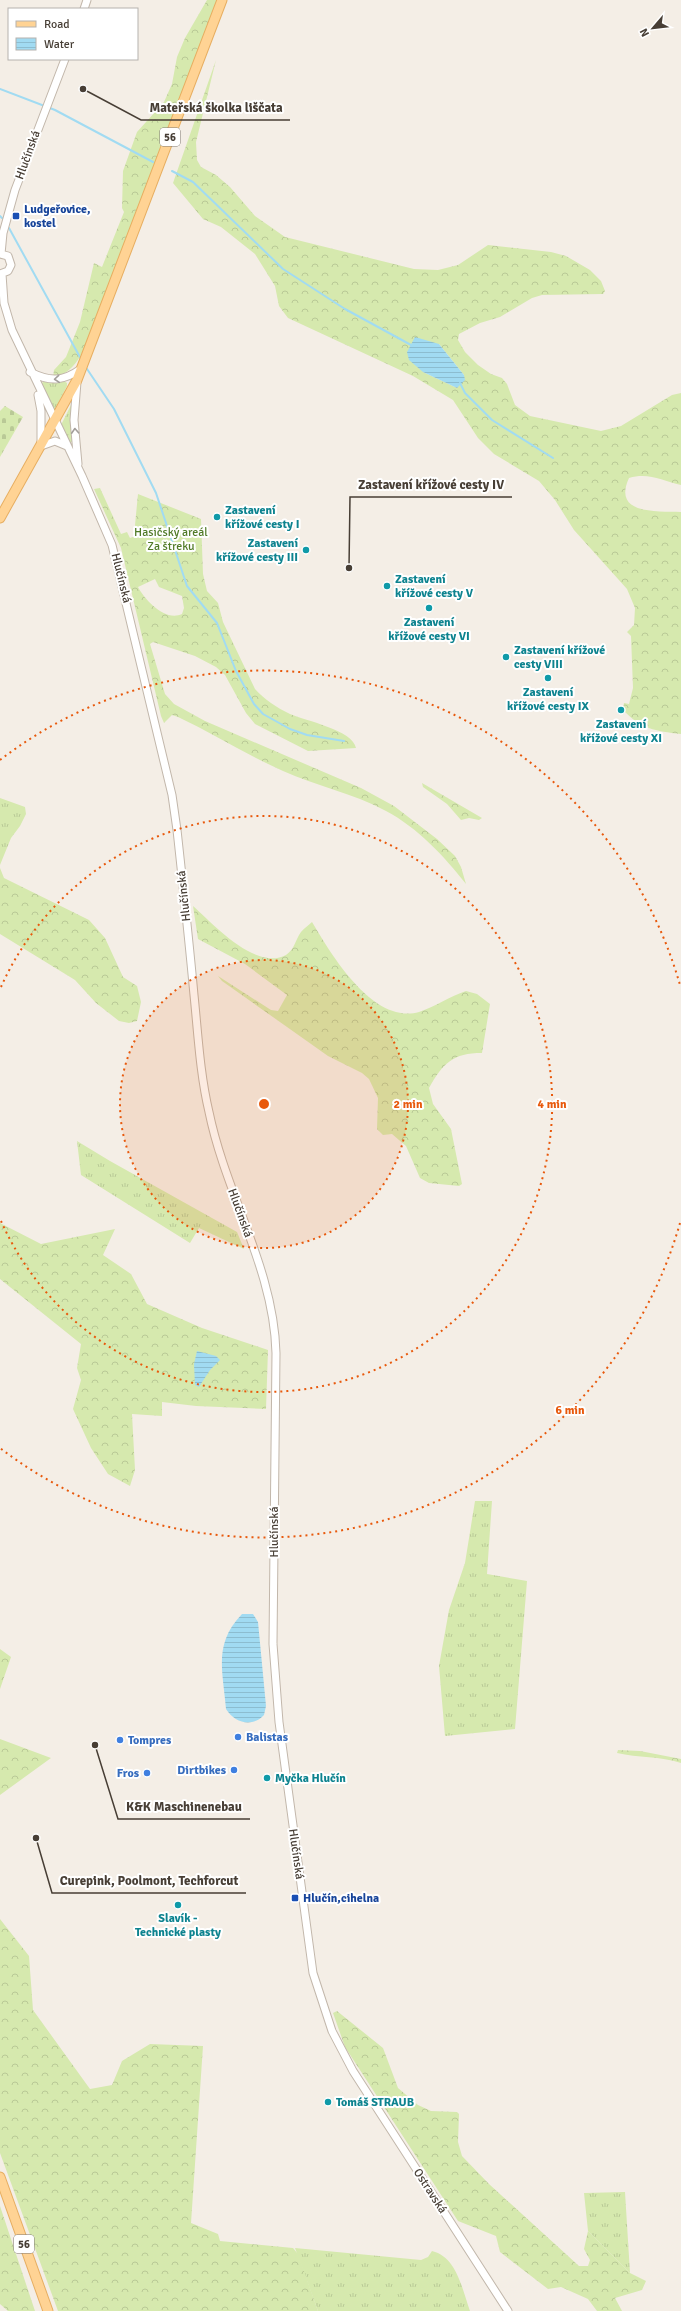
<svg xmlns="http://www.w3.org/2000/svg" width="681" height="2311" viewBox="0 0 681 2311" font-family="Signika,sans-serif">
  <defs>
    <pattern id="grass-tufts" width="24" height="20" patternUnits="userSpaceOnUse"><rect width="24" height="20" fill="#d6e9ae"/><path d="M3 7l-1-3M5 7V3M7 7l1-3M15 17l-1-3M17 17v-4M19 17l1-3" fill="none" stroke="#b9c996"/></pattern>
    <pattern id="forest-crowns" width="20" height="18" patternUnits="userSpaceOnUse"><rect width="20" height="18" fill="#d6e9ae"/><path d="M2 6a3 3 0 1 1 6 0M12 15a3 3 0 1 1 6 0" fill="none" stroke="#b9c996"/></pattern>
    <pattern id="cemetery-stones" width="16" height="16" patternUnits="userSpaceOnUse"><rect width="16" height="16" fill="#d6e9ae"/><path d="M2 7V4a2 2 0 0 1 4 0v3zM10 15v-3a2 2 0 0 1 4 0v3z" fill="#b9c996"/></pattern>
    <pattern id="water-rules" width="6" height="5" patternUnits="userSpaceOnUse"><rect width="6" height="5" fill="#a1dbf2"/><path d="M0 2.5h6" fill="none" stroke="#8cbdd0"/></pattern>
  </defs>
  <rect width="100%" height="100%" fill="#f4eee6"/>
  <path fill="url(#grass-tufts)" d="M64,381L67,383V386L54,411L41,384L43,382Z
    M71,405L73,441L70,443L61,425Z
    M0,798L25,807L26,814L20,826L11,838L0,865Z
    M77,1141L110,1161L237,1232L244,1249L199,1228L190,1243L81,1175Z
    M475,1501H492L487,1574L527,1581L515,1729L445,1736L439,1666L449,1610L465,1563Z
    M625,2192L630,2273L588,2231L584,2193Z
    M295,2248L421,2260L428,2257L432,2251C457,2257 462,2289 470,2311H318Z"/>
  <path fill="url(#forest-crowns)" fill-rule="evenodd" d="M207,0H217L95,322C85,345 80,371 53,378L54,370L66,357L80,322L94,263L102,267L124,212L122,208L123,171L137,132L164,102L172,84L177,57L185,38Z
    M216,60L196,142L197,160L201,167L216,175L230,187L255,216L285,237L414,269L438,270L458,265L488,245L551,252L566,256L590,270L601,281L605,291L603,294L542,295L532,298L500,317L480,323L459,334L458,340L465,352L478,365L491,374L502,378L507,384L515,405L530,416L601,431L621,426L672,395L681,393V485C662,481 649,472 629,478C612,515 657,511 681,512V734C655,731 641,729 623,710L624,703L629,704L633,688L631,636L627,632L634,625L635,608L627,589L574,530L555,500L539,481L494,454L478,438L453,400L413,376L288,318L279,306L275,286L255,254L221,227L203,219L173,183ZM439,344L464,375L457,388L423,372Z
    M100,488L121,534L127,532L130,538L138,535L135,525L138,494L201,519L203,574L207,591L218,603L223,622L255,689C264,699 277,708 290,714C306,721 353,730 356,748L308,751L255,724L246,713L225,675L216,667L195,656L153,642L150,644L165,694L174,704L205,721L361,788L394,806L437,839L455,856L461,867L466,884C444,856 418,828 386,811C353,793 316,786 283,771C247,755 214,734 178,717L172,715L164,723L161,716L121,548L94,489ZM155,579L159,587L182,596L184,608L182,614C165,622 145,600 138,587Z
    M422,783L482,818L479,820L469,818L461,820L447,804L423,787Z
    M0,868L4,878L89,920L105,938L123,977L137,986L141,1002L137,1021L129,1023L119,1021L96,1003L75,980L0,934Z
    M193,906C214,925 256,971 286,955C295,949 295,940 301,932C304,928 309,925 312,922C331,954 373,1025 419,1012C435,1007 450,996 466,991L477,994L490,1004L482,1053C453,1053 443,1063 429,1088L433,1104L451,1129L462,1184L459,1186L429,1183L420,1178L406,1146L392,1134L383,1135L377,1129L378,1098L369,1079L362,1073L328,1056L222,981L218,976L271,1010L278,1011L287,995L245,964L198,939Z
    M0,1223L41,1244L115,1229L103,1255L131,1274L147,1304L202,1328L268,1350L266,1409L196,1406L162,1402V1416L132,1414L135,1470L130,1486L108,1474L91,1448L73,1409L81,1380L77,1368L81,1344L0,1279Z
    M0,1649L11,1657L0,1689Z
    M0,1739L51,1758L0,1795Z
    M618,1750L640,1751L681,1759V1763C660,1756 638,1758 617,1753Z
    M0,1919L29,1956L33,2010L90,2089L112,2085L122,2061L150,2044L203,2046L191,2223L218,2234L220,2241L293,2248L298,2254L318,2311H58L0,2153Z
    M337,2011L383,2048L398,2088L418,2105L431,2111L457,2112L459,2114L458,2142L462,2156L489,2184L579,2266H588L590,2260L584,2249L588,2231L630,2273L646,2281L642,2290L615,2298L622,2311H597L588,2299L561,2287L548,2289L500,2252L496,2236L458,2221L345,2047L333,2013Z
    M0,2206L35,2311H8L0,2304Z"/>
  <path fill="url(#cemetery-stones)" d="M5,406L23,417L0,457V411Z"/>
  <path fill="url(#water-rules)" d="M415,337L439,344L464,375L465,380L457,388L423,372L409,360L407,352Z
    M197,1351L216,1356L220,1360L210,1370L199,1387L195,1385L194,1364Z
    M242,1614H253L258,1622L266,1706L264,1715C252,1728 235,1723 226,1709C223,1671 213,1644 242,1614Z"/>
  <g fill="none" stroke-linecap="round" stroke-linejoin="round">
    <path stroke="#a1dbf2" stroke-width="2" d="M0,89L55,110L153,162
      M172,171L193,182L283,269L345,309L411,345
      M0,216L2,218
      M9,228L81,359
      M85,366L114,409L156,493L187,586L217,623L236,671L254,704L263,714L290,729L307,735L344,741
      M460,383L465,393L492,420L553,458"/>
    <defs>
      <path id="tertiary" d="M84,9L87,0
        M0,254L8,256L11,265L8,271L0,274
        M1,254L3,233L15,190L65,59
        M2,274L4,303L12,330L82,476L112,545L172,795L177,830C183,885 189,940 194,995C198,1034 200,1074 209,1112C226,1195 274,1269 276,1353L273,1644L279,1722L313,1973L332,2031L353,2071L508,2311
        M30,372C50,382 63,382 82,368
        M77,382L74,420L78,464
        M38,395L41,411V446L55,441L67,446"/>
      <path id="primary" d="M0,518L77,380L222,0
        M0,2177L48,2311"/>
    </defs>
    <use href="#tertiary" stroke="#c2b7ab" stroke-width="9"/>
    <use href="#primary" stroke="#e7ae61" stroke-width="11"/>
    <use href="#tertiary" stroke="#fff" stroke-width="7"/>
    <use href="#primary" stroke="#ffd394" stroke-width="9"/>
  </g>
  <defs><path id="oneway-chevron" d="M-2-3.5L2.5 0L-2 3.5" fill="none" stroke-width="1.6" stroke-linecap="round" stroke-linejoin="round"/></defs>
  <g stroke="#a39e9a">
    <use href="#oneway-chevron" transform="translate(57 379) rotate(175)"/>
    <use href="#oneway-chevron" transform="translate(75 431) rotate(-93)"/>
  </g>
  <circle cx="264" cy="1104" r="144" fill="#e8590c" fill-opacity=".12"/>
  <g fill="none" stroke="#e8590c" stroke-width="2" stroke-dasharray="2 4">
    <circle cx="264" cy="1104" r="144"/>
    <path d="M1 987A288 288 0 1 1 1 1221"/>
    <path d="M680 1223A433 433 0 0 1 0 1448M0 760A433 433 0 0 1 680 985"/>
  </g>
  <g fill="#1a4fb4" stroke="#fff" stroke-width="1.5">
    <rect x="12" y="212" width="8" height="8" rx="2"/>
    <rect x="291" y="1894" width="8" height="8" rx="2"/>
  </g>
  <g fill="#0f9aa8" stroke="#fff" stroke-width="1.5">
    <circle cx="217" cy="517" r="4"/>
    <circle cx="306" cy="550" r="4"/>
    <circle cx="387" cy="586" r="4"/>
    <circle cx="429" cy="608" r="4"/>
    <circle cx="506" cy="657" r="4"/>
    <circle cx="548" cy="678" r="4"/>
    <circle cx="621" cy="710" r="4"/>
    <circle cx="267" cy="1778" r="4"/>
    <circle cx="178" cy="1905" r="4"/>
    <circle cx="328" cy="2102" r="4"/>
  </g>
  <g fill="#3f7fe0" stroke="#fff" stroke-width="1.5">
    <circle cx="238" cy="1737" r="4"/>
    <circle cx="120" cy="1740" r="4"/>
    <circle cx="234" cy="1770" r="4"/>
    <circle cx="147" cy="1773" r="4"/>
  </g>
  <g text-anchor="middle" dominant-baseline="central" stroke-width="4" stroke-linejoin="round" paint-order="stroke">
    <g fill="#fff" stroke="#7e7872" stroke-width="1">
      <rect x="160" y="128" width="20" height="18" rx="3"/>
      <rect x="14" y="2235" width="20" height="18" rx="3"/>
    </g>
    <g font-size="11" font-weight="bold" fill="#473e35">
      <text x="170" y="137">56</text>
      <text x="24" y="2244">56</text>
    </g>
    <g font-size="12" fill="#473e35" stroke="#fff">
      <text transform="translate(28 155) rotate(-70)">Hlučínská</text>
      <text transform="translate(121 578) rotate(76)">Hlučínská</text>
      <text transform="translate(184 896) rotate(-96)">Hlučínská</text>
      <text transform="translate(240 1213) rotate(70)">Hlučínská</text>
      <text transform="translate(274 1532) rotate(-90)">Hlučínská</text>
      <text transform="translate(296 1854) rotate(82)">Hlučínská</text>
      <text transform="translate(430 2191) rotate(57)">Ostravská</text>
    </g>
    <g font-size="12" font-weight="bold" fill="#164399" stroke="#fff" text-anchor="start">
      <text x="24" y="209">Ludgeřovice,<tspan x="24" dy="14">kostel</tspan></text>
      <text x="303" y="1898">Hlučín,cihelna</text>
    </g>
    <g font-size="12" font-weight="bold" fill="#0d838f" stroke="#fff" text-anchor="start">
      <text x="225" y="510">Zastavení<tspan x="225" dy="14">křížové cesty I</tspan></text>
      <text x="298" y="543" text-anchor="end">Zastavení<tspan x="298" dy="14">křížové cesty III</tspan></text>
      <text x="395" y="579">Zastavení<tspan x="395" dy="14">křížové cesty V</tspan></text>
      <text x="429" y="622" text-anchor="middle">Zastavení<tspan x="429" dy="14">křížové cesty VI</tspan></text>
      <text x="514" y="650">Zastavení křížové<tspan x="514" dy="14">cesty VIII</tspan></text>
      <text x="548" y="692" text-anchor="middle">Zastavení<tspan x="548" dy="14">křížové cesty IX</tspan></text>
      <text x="621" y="724" text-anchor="middle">Zastavení<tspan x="621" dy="14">křížové cesty XI</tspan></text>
      <text x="275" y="1778">Myčka Hlučín</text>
      <text x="178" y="1918" text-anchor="middle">Slavík -<tspan x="178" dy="14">Technické plasty</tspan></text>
      <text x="336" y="2102">Tomáš STRAUB</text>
    </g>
    <g font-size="12" fill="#507a27" stroke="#fff">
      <text x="171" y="532">Hasičský areál<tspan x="171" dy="14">Za štreku</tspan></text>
    </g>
    <g font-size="12" font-weight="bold" fill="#366cbe" stroke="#fff" text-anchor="start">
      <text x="246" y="1737">Balistas</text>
      <text x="128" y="1740">Tompres</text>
      <text x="226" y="1770" text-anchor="end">Dirtbikes</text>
      <text x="139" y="1773" text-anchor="end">Fros</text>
    </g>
  </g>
  <circle cx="264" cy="1104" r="6" fill="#e8590c" stroke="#fff" stroke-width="2"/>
  <g font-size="12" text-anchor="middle" font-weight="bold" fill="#e8590c" stroke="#fff" stroke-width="4" stroke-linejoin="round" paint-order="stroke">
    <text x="408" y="1108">2 min</text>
    <text x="552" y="1108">4 min</text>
    <text x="570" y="1414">6 min</text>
  </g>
  <path fill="none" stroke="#473e35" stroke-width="1.5" d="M83 89L141 120H290M349 568L350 497H512M95 1745L118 1819H250M36 1838L52 1893H246"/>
  <g fill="#473e35" stroke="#fff" stroke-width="1.5">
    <circle cx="83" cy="89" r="4"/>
    <circle cx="349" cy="568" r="4"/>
    <circle cx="95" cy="1745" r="4"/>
    <circle cx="36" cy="1838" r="4"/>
  </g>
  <g font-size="13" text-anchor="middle" font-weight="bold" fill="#473e35" stroke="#fff" stroke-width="4" stroke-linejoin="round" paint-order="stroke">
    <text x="216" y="112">Mateřská školka liščata</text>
    <text x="431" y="489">Zastavení křížové cesty IV</text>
    <text x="184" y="1811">K&amp;K Maschinenebau</text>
    <text x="149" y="1885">Curepink, Poolmont, Techforcut</text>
  </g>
  <rect x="8" y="8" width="130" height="52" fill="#ffffff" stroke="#b5b2ae"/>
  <rect x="16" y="21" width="20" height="6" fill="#ffd394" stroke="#b5b2ae"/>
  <text x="44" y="28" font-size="12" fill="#473e35">Road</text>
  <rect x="16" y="38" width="20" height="12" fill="url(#water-rules)" stroke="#b5b2ae"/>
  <text x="44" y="48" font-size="12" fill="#473e35">Water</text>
  <g transform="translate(653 28) rotate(242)" stroke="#ffffff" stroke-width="3" paint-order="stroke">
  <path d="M0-3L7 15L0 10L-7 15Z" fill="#473e35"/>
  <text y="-6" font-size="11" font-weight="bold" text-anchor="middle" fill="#473e35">N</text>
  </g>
</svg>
